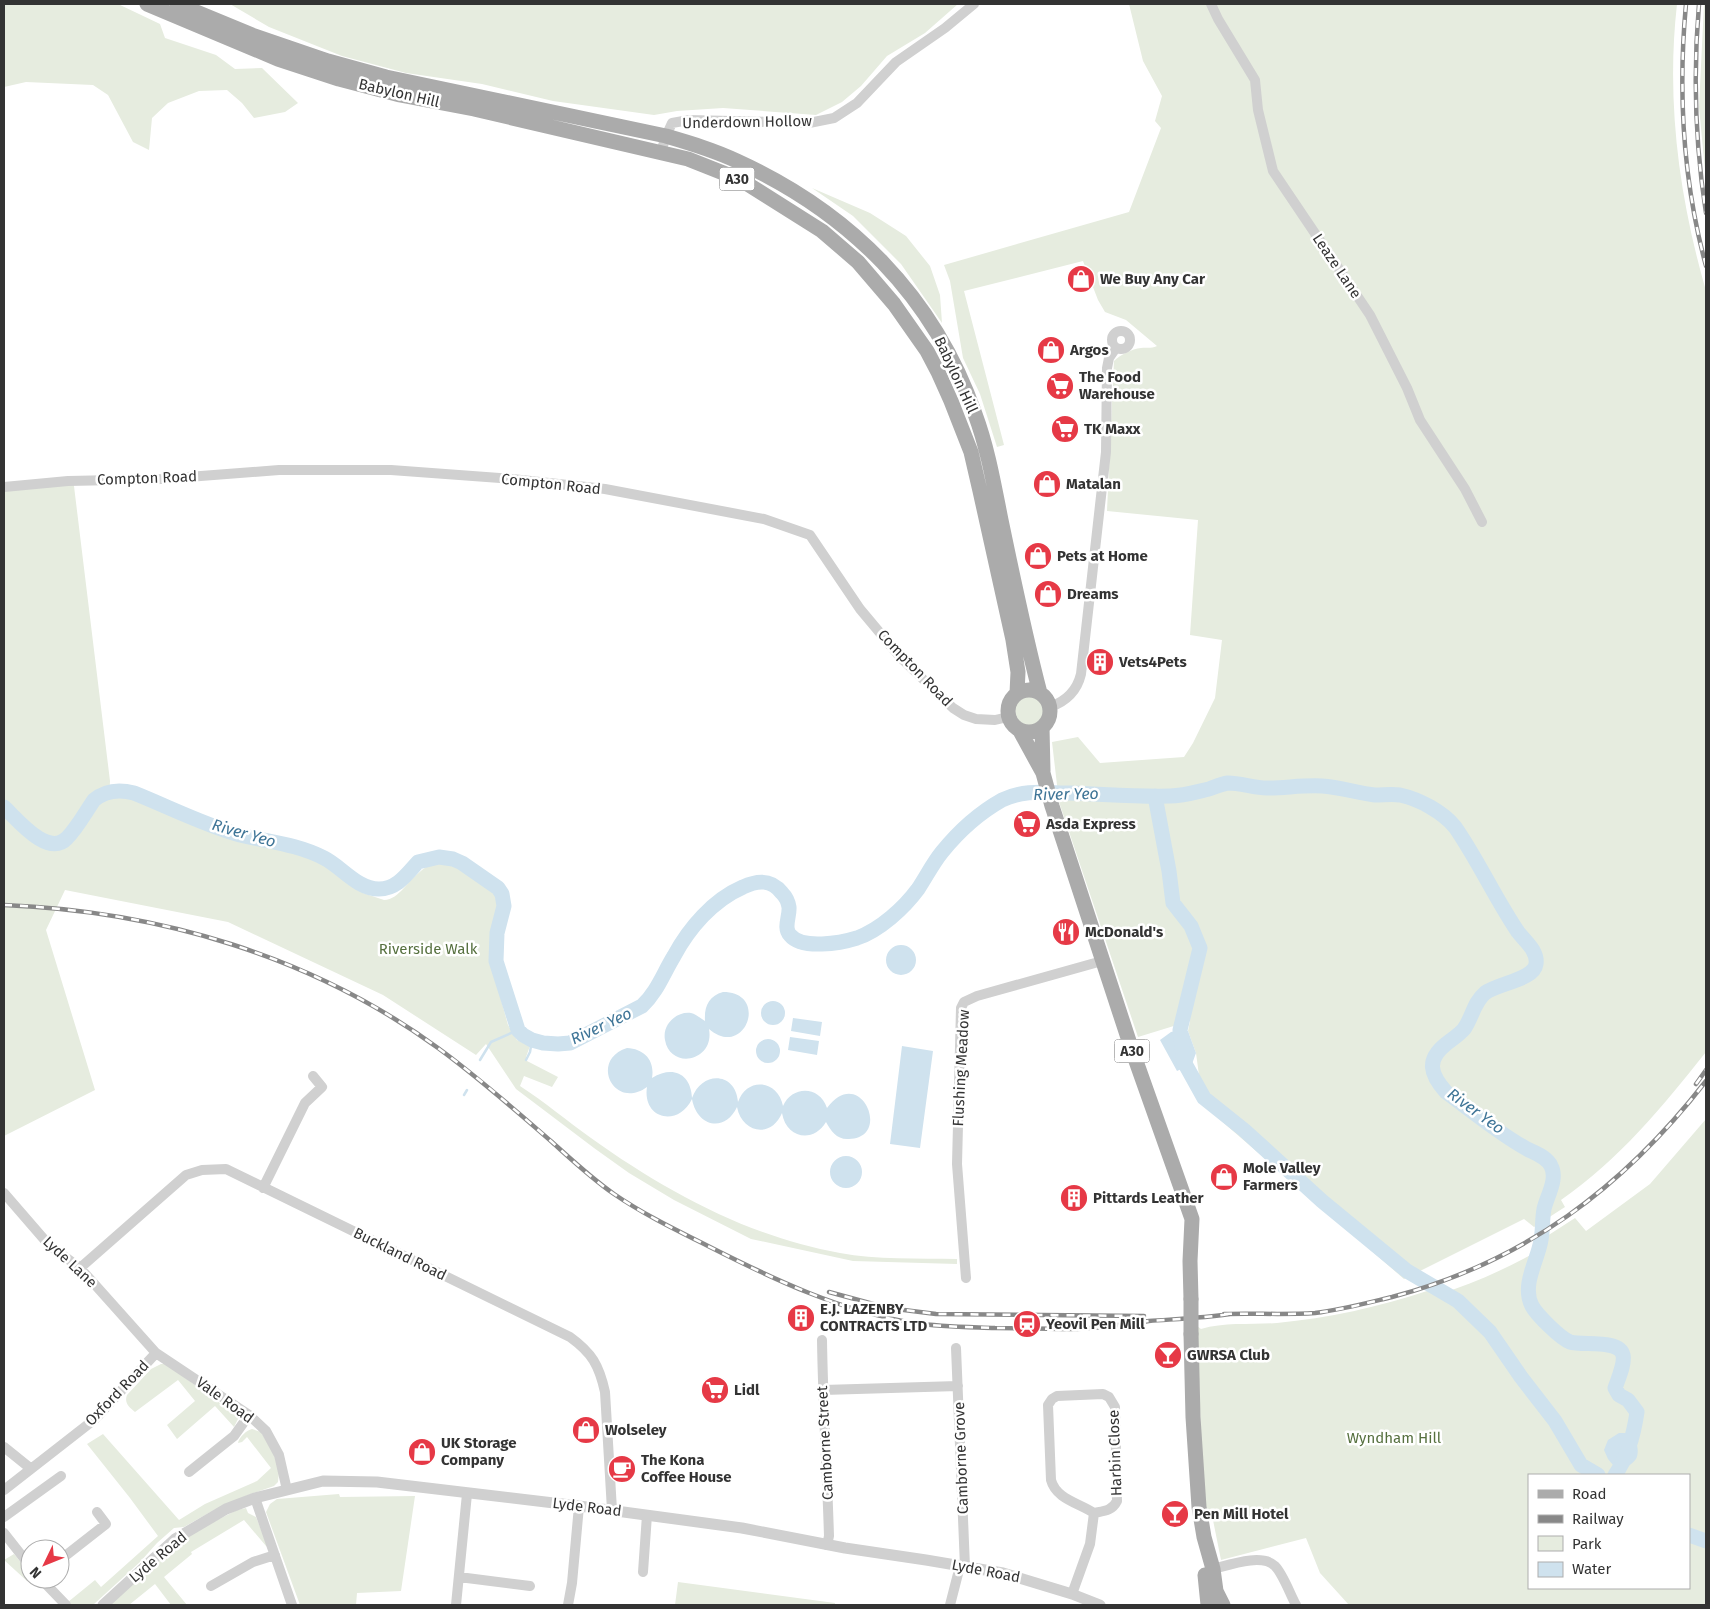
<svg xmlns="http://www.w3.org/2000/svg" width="1710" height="1609" viewBox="0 0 1710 1609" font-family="'Fira Sans',sans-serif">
  <rect width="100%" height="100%" fill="#fff"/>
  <path fill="#e6ecdf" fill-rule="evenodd" d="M4,4H118L160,24L165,38L216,55L235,69L262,68L298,103L285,112L254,118L242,103L227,90L199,91L168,103L152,118L149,150L133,142L108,95L93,85L26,82L4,87Z
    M230,4H958L925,33L887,56L861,86L842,102L816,115L723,108L677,111L654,115L553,101L482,84L406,73L342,56L269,27Z
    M1129,4H1677C1666,101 1679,197 1706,291V1052C1663,1106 1619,1160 1561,1200L1565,1207L1534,1227L1524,1219L1404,1279L1203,1105L1196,1053L1188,1031L1190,1021L1138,1037L1059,802L1052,742L1078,737L1100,763L1184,757L1193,743L1215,698L1222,640L1190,635L1198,520L1107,511L1114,361C1120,355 1132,349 1141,348C1147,347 1150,349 1157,346L1126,320L1105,312L1098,300L1083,261L964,291L1004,445L997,447L980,394L963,358L950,281L944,265L1129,212L1161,128L1155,121L1162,96L1143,61Z
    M1704,4H1706V181L1699,107Z
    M812,188L870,213L906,236L930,266L940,295L942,323L901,264L853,216Z
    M73,478L110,781L109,799L121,797L133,799L231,839L289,851L316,860L336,871L363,893L384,900C392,900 398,894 403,889C427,862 438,853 472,873C485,881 496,889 502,903L493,936L490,957L491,963L508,1025L517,1040L530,1046L526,1057L527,1061L558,1077L552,1087L524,1076L520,1086C545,1102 567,1121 591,1138C665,1191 749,1237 840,1253C876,1260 919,1258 957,1259V1264L853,1261L751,1239L674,1200L629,1173L594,1148L516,1089L486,1044L476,1055L383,995L228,922L65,890L46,930L95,1090L4,1136V488Z
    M1015 710a16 16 0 1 1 32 0a16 16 0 1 1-32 0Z
    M1706,1119V1605H1349L1320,1573L1306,1538L1221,1560L1212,1515L1206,1509L1201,1436L1197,1326L1201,1329C1225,1322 1252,1325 1277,1323C1328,1318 1379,1307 1427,1291L1436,1295C1474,1284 1509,1267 1544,1248V1238L1575,1218L1586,1231L1650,1184ZM1529,1475H1689V1588H1529Z
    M161,1364H166L235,1414L238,1419L234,1427L215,1406L177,1439L167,1425L195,1401L178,1380L135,1412C129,1407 124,1403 127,1395L151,1369Z
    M252,1429L261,1432L274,1454L279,1472L278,1482L274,1486L248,1495L214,1510L184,1527L174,1528L157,1543L140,1562L93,1605H72L68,1602L95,1580L101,1587L158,1536L130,1498L87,1444L103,1434L179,1520L205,1504L257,1481L271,1468L247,1437L242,1442L238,1443C239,1437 247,1430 252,1429Z
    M339,1494L340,1497L415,1496L401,1591L357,1593L356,1605H300L266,1512L270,1504L277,1499Z
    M246,1508L248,1513L256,1517L268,1547L266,1546L244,1520L191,1552L192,1554L164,1577L187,1605H171L155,1584L129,1605H109L134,1581L141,1579L163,1556L180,1542L207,1525L237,1510Z
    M14,1554L28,1571L27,1581L4,1560Z
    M678,1582L835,1603V1605H675Z"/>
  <path fill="#cfe2ee" d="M886 960a15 15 0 1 1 30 0a15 15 0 1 1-30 0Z
    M723,992C770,992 745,1060 709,1029C715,1062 670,1070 665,1040C662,1025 676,1011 691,1013C696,1014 700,1018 705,1021C704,1006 709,996 723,992Z
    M761 1013a12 12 0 1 1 24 0a12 12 0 1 1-24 0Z
    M793,1018L822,1022L820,1036L791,1031Z
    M1180,1030L1188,1031L1196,1053L1192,1064L1177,1071L1160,1040L1171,1032Z
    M790,1037L819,1041L817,1055L788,1050Z
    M756 1051a12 12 0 1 1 24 0a12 12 0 1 1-24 0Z
    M902,1046L933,1051L920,1148L890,1144Z
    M627,1048C645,1049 655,1061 652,1078C673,1065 691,1074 692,1098C702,1070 736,1072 738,1102C747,1076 778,1080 783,1106C792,1086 819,1085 827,1108C860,1063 893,1138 849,1139C837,1140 831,1131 826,1122C813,1144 786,1138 782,1113C771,1139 742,1133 737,1107C725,1133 697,1127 692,1099C678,1128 642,1119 647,1087C614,1111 589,1060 627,1048Z
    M830 1172a16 16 0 1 1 32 0a16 16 0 1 1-32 0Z
    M1619,1433C1620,1433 1627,1433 1628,1433C1637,1436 1640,1452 1636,1459C1632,1465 1624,1468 1618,1471L1608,1459L1604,1450L1608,1440Z"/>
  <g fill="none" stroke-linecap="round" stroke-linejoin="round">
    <path stroke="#cfe2ee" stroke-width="2.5" d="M480,1060L491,1042L518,1030
      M526,1060L530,1052L532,1040
      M464,1095L467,1090"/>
    <path stroke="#cfe2ee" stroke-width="15" d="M1155,796L1169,871L1173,903L1191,926L1200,948L1180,1030L1184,1062L1204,1098L1244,1130L1322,1201L1407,1271L1458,1301L1490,1332L1521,1377L1555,1421L1581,1465L1598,1475
      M4,807C17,819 48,858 67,838C77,828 85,813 94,800C106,790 119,789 134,793C169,807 204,825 240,835C269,842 297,844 324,858C342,867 357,889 379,889C397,889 407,874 418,862L439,857L453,859L462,863L498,888L502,894L504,906L497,933L496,961L518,1030L523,1035L532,1040L543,1043L558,1044L570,1043L642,1006C657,992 663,974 674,956C689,928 713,900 743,887C758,880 771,879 782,893C786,897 788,901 789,907C790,916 783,928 790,935C802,950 841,943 857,938C880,930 904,908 918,889C926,877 933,863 942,852C959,831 979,813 1002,800C1025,789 1047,793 1070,793C1103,794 1137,797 1170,796C1183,796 1196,792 1209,789C1215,787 1221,784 1228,783C1241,783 1254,788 1267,788C1285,788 1303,785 1322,786C1340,787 1357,793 1375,795C1384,795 1392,794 1400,795C1419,799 1443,812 1455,827C1478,860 1495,898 1518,932C1525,941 1538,951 1536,964C1534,980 1498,983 1485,993C1474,1002 1472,1018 1464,1029C1459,1035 1452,1039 1446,1044C1426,1060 1430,1074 1446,1092C1472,1111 1498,1133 1527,1149C1535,1153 1547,1157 1551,1166C1558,1179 1547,1196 1544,1209C1542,1220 1543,1230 1541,1240C1538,1260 1521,1285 1532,1306C1537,1315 1560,1338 1570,1342C1583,1346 1619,1339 1623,1355C1625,1364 1618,1379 1615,1388L1619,1395L1628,1400L1637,1412C1634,1433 1627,1458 1615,1475
      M1689,1535L1706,1541"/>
    <path stroke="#d0d0d0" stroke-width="10" d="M1211,4L1218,19L1255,80L1258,110L1273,171L1370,315L1407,388L1420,420L1465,489L1482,522
      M661,152L666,136L672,123L689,120L809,123L834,118L857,103L896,62L945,28L974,4
      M1112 340a9 9 0 1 1 18 0a9 9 0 1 1-18 0Z
      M4,487L68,481L162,479L279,470H391L512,479L605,489L764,519L810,535L860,609L901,658L953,708L964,715L976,719L995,720L1008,717
      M1050,707C1067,701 1077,691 1081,674L1106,452L1107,368L1109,358L1116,348
      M263,1188L305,1103L322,1087L313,1076
      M4,1193L49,1245L80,1268L156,1353L249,1415L266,1431L279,1455L287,1490
      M80,1268L186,1175L202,1170L226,1169L570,1337C592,1353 599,1365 605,1392L612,1510
      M966,1278L957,1164L961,1008L964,1002L977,996L1102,961
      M822,1340C823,1406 827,1471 829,1536L827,1545
      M956,1348L965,1567
      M823,1390L958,1386
      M4,1447L30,1468
      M189,1472L234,1436L249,1415
      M4,1490L95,1419L156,1353
      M255,1498L292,1605
      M4,1517L61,1476
      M4,1533L30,1566
      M60,1560L106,1524L97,1512
      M1213,1569C1229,1565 1262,1553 1275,1566C1283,1574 1290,1594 1296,1605
      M643,1572L647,1515
      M459,1577L530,1586
      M41,1579L66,1605
      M211,1586L253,1562L275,1555
      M1072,1594L1090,1544L1094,1513C1079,1503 1056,1499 1051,1480L1048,1405L1052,1399L1057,1396L1103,1394L1109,1397L1115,1407L1117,1501C1112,1511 1104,1511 1094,1513
      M456,1605L467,1494
      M568,1605L572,1583L579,1506
      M950,1605L960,1566"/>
    <path stroke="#d0d0d0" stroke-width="11" d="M103,1605L175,1539L226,1509L255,1498L323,1481L377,1482L579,1506L742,1528L845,1548L926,1560L1003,1573L1072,1594L1100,1605"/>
    <path stroke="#ababab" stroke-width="15" d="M147,4L278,59L339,79L400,95L474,109L688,159L741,180L822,231L858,262L894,304L927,351L938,372L951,401L971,452L980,491L1013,640L1018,672L1017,693
      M177,4L252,35L328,61L386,77L666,136C690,143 714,150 737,161C849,212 934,296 975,414C988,449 994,485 1001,520C1013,578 1025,636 1040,693
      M1008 711a21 21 0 1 1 42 0a21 21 0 1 1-42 0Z
      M1042,728L1043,771
      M1020,731L1043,773L1052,806L1131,1047L1192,1219L1190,1261L1191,1299
      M1191,1334L1193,1417L1199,1507L1204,1537L1213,1569L1216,1591L1223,1605
      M1205,1575L1208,1605"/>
    <defs>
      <path id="rail" d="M1686,4C1678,90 1683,181 1706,266
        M1699,4C1693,74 1695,143 1706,213
        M4,905C158,911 312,956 438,1048C478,1077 515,1110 552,1142C572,1160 591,1178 614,1194C643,1214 676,1230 708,1246C773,1279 842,1312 915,1323C941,1327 968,1327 995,1328C1022,1328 1049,1329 1076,1329C1101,1328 1125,1324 1149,1321C1176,1319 1203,1318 1230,1314
        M1696,1084L1706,1070
        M829,1292L888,1308L936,1314L1144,1316
        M1224,1314C1254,1313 1284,1315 1315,1313C1341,1310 1367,1303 1392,1297C1524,1262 1623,1188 1706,1081"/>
    </defs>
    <use href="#rail" stroke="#888" stroke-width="4.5"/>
    <use href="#rail" stroke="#fff" stroke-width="2.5" stroke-dasharray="8" stroke-linecap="butt"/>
    <path stroke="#ababab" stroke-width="15" d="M1191,1334V1299"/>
  </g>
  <defs>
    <symbol id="shop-disc" viewBox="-11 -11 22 22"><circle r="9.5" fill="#e63946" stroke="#fff"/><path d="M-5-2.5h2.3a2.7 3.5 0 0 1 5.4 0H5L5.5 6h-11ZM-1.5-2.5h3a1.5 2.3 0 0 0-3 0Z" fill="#fff"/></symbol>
    <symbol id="supermarket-disc" viewBox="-11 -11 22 22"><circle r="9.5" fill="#e63946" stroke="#fff"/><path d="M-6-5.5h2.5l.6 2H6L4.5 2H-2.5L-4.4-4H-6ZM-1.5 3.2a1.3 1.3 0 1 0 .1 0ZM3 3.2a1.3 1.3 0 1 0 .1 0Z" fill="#fff"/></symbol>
    <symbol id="building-disc" viewBox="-11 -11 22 22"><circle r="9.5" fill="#e63946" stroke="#fff"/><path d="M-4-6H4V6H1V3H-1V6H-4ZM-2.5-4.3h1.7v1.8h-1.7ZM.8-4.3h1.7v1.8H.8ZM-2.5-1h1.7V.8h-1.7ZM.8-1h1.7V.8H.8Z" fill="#fff"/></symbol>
    <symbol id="restaurant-disc" viewBox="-11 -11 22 22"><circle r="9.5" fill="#e63946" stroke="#fff"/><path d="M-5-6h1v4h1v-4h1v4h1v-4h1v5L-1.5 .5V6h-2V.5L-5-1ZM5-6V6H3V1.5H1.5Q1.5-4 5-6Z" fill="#fff"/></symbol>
    <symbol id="station-disc" viewBox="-11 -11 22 22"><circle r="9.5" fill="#e63946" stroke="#fff"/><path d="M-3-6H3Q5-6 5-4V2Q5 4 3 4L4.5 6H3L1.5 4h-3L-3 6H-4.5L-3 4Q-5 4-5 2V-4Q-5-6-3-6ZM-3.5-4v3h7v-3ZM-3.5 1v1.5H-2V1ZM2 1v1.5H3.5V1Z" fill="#fff"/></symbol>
    <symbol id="bar-disc" viewBox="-11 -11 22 22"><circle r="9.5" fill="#e63946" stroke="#fff"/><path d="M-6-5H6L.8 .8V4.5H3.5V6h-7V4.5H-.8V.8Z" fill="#fff"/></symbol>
    <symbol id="cafe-disc" viewBox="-11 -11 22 22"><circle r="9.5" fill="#e63946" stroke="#fff"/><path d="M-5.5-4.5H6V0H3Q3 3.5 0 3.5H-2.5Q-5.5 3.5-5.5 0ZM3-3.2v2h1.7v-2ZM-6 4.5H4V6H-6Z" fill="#fff"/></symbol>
  </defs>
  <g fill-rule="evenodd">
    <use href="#shop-disc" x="1065" y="263" width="32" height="32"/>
    <use href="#shop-disc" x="1035" y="334" width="32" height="32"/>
    <use href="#supermarket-disc" x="1044" y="370" width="32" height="32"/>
    <use href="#supermarket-disc" x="1049" y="413" width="32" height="32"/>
    <use href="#shop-disc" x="1031" y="468" width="32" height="32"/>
    <use href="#shop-disc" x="1022" y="540" width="32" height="32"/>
    <use href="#shop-disc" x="1032" y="578" width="32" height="32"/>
    <use href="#building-disc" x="1084" y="646" width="32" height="32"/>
    <use href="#supermarket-disc" x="1011" y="808" width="32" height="32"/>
    <use href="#restaurant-disc" x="1050" y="916" width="32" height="32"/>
    <use href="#shop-disc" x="1208" y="1161" width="32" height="32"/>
    <use href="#building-disc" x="1058" y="1182" width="32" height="32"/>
    <use href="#building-disc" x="785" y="1302" width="32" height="32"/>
    <use href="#station-disc" x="1011" y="1308" width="32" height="32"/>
    <use href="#bar-disc" x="1152" y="1339" width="32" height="32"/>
    <use href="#supermarket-disc" x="699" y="1374" width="32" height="32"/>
    <use href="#shop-disc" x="570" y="1414" width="32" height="32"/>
    <use href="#shop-disc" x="406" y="1436" width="32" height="32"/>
    <use href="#cafe-disc" x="606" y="1453" width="32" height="32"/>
    <use href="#bar-disc" x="1159" y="1498" width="32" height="32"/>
  </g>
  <g text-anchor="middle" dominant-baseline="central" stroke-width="5" stroke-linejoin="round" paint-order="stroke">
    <g fill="#fff" stroke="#707070" stroke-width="1">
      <rect x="719.5" y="167.5" width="35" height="23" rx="4"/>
      <rect x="1114.5" y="1039.5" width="35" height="23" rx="4"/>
    </g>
    <g font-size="14" font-weight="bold" fill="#333">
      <text x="737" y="179">A30</text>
      <text x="1132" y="1051">A30</text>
    </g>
    <g font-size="15" fill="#333" stroke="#fff">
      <text transform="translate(399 93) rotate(13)">Babylon Hill</text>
      <text transform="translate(747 122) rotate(-1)">Underdown Hollow</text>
      <text transform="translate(1337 266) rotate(56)">Leaze Lane</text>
      <text transform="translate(956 375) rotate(65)">Babylon Hill</text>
      <text transform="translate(147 478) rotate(-2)">Compton Road</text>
      <text transform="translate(551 484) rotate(6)">Compton Road</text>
      <text transform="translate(915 668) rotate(46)">Compton Road</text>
      <text transform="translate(961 1068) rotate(-87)">Flushing Meadow</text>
      <text transform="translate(400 1254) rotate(26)">Buckland Road</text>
      <text transform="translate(70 1262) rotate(43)">Lyde Lane</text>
      <text transform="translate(117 1393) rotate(-46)">Oxford Road</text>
      <text transform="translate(225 1400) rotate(36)">Vale Road</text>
      <text transform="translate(825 1443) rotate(-93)">Camborne Street</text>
      <text transform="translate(1115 1453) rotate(-92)">Harbin Close</text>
      <text transform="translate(961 1458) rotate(-92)">Camborne Grove</text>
      <text transform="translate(587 1507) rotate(7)">Lyde Road</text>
      <text transform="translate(158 1557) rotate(-40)">Lyde Road</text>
      <text transform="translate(986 1571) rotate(11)">Lyde Road</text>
    </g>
    <g font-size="15" font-weight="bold" fill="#333" stroke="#fff" text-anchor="start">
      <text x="1100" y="279">We Buy Any Car</text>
      <text x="1070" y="350">Argos</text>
      <text x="1079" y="377">The Food<tspan x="1079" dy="17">Warehouse</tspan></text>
      <text x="1084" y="429">TK Maxx</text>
      <text x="1066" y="484">Matalan</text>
      <text x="1057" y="556">Pets at Home</text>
      <text x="1067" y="594">Dreams</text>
      <text x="1119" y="662">Vets4Pets</text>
      <text x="1046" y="824">Asda Express</text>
      <text x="1085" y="932">McDonald's</text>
      <text x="1243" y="1168">Mole Valley<tspan x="1243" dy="17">Farmers</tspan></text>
      <text x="1093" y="1198">Pittards Leather</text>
      <text x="820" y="1309">E.J. LAZENBY<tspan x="820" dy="17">CONTRACTS LTD</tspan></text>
      <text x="1046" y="1324">Yeovil Pen Mill</text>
      <text x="1187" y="1355">GWRSA Club</text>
      <text x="734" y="1390">Lidl</text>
      <text x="605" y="1430">Wolseley</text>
      <text x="441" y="1443">UK Storage<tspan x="441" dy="17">Company</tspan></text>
      <text x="641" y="1460">The Kona<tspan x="641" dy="17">Coffee House</tspan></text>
      <text x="1194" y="1514">Pen Mill Hotel</text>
    </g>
    <g font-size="15" fill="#56703f" stroke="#fff">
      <text x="428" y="949">Riverside Walk</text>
      <text x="1394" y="1438">Wyndham Hill</text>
    </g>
    <g font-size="16" font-style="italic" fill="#3f7597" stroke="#fff">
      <text transform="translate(1066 794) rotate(-1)">River Yeo</text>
      <text transform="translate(244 833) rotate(16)">River Yeo</text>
      <text transform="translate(601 1026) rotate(-25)">River Yeo</text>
      <text transform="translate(1476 1111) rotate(36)">River Yeo</text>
    </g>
  </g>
  <rect width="1710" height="1609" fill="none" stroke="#333333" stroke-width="10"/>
  <rect x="1528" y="1474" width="162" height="115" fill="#ffffff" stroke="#adadad"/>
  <rect x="1538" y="1490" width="25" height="8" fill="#ababab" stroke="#adadad"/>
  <text x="1572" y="1499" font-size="15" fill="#333333">Road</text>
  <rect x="1538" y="1515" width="25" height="8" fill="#888888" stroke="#adadad"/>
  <text x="1572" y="1524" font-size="15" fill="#333333">Railway</text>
  <rect x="1538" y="1536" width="25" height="15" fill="#e6ecdf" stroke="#adadad"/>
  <text x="1572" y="1549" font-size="15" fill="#333333">Park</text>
  <rect x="1538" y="1562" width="25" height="15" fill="#cfe2ee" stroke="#adadad"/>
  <text x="1572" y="1574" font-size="15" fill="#333333">Water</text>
  <g transform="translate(45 1564) rotate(227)"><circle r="24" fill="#ffffff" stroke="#adadad"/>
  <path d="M0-4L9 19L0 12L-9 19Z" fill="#e63946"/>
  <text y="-8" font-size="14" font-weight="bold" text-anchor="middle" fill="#333333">N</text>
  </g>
</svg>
